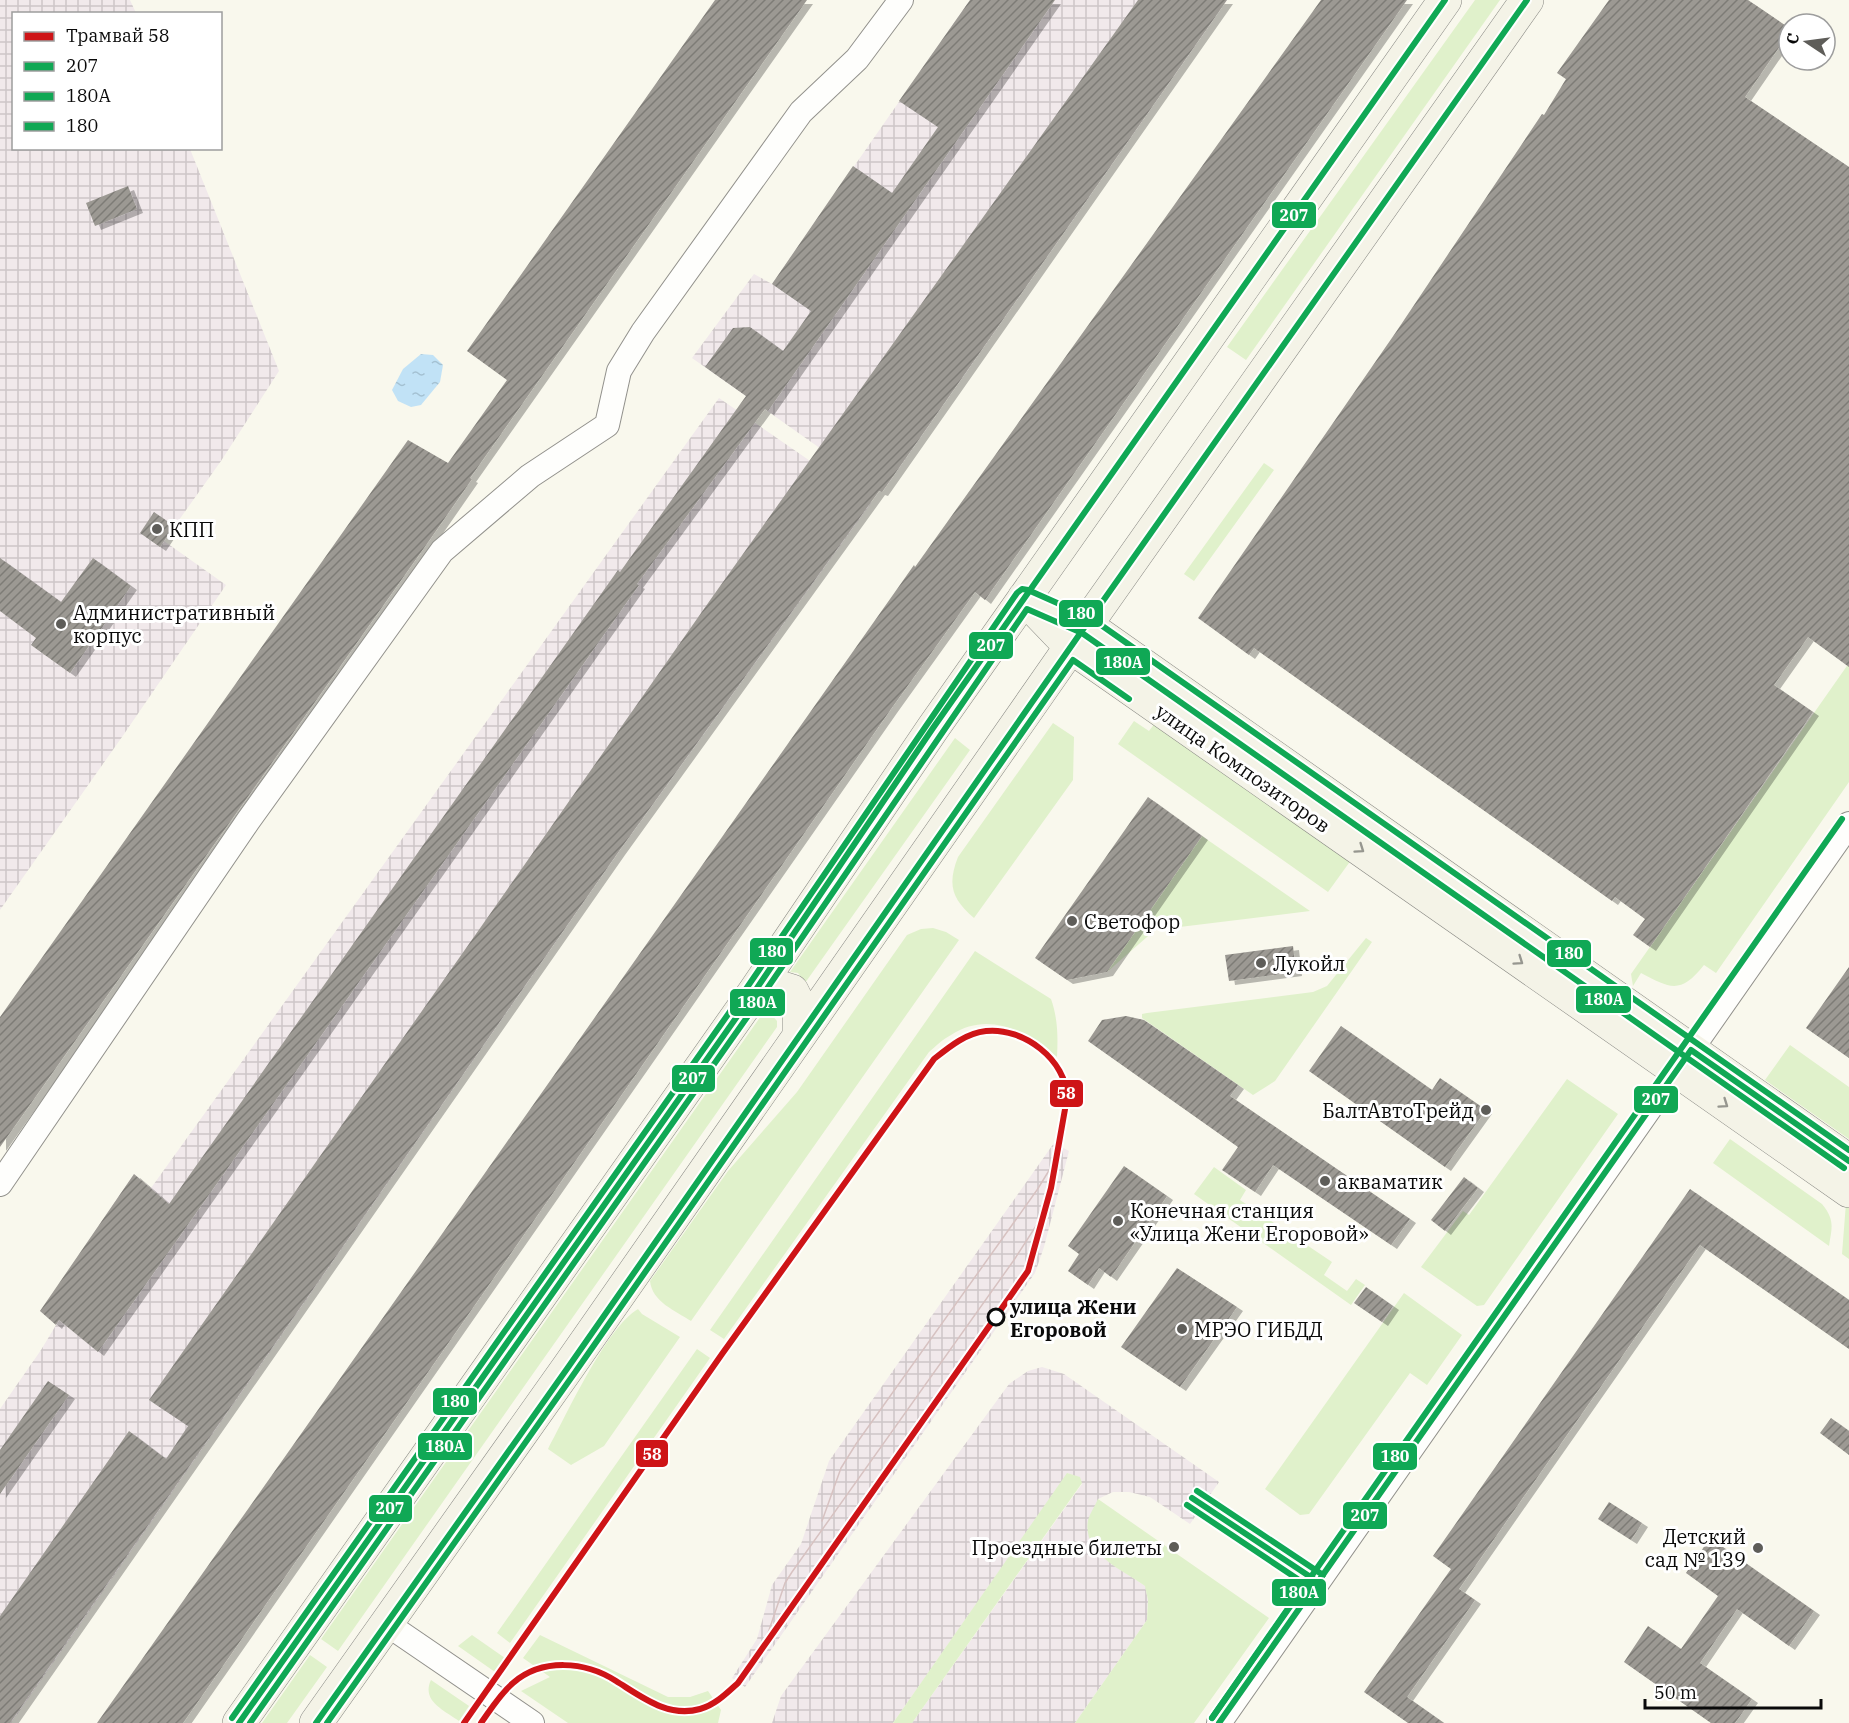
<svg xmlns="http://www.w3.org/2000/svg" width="1849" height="1723" viewBox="0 0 1849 1723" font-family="'IBM Plex Serif',serif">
  <defs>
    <pattern id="industrial-grid" width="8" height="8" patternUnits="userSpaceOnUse" patternTransform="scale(1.5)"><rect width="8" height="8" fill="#f1e9eb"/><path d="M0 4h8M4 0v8" fill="none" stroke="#cdc6c8"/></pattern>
    <pattern id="water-ripples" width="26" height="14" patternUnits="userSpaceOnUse" patternTransform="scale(1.5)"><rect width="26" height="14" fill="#c1e2f6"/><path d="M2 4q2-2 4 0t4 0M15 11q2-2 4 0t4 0" fill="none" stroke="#a4c1d2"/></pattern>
    <pattern id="building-hatch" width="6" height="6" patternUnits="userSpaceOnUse" patternTransform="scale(1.5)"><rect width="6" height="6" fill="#9c9993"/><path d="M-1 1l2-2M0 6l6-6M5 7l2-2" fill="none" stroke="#7d7b76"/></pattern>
    <filter id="shadow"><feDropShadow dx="6" dy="4" stdDeviation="0" flood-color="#0004"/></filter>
  </defs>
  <rect width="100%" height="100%" fill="#f9f8ed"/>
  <path fill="url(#industrial-grid)" d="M0,0H130L136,13L14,14V148L190,149L279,371L221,461L164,541L226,585L122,737L0,910Z
    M970,0H1227L882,492L692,358L754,274L772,284Z
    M719,398L871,503L619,851L11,1723H0V1409L41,1350L56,1325L41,1311L134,1174L151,1188Z
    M1054,1143L1069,1151L1044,1247L1035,1273L745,1687L732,1678L757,1639L772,1585L801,1544L829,1461Z
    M1042,1367L1064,1374L1219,1482L1190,1524L1150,1497L1129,1492H1113L1098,1499L1095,1552L1145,1586L1148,1600L1147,1620L1075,1723H912L1082,1484L1068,1473L893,1723H772L781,1696L1009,1384L1028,1371Z"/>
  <path fill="#e0f1cb" d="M1475,0H1500L1246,360L1227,347Z
    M1264,463L1274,470L1194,581L1184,574Z
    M1849,663V782L1716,973L1704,965C1681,994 1671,989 1641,973L1633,986L1631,974Z
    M1158,719L1354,856L1328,892L1118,744L1134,721L1149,731Z
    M1053,723L1074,737L1073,780L974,918C952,899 947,885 958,857Z
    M955,738L970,750L805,983L798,973L790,972Z
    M1202,836L1310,911L1155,930L1107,972Z
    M933,928L946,932L959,940L691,1321C676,1311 652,1302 650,1281L728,1171L797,1092L907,935L921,929Z
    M1366,938L1372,942L1275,1081L1253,1095L1142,1018V1014L1147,1013L1313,992L1327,986Z
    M975,951L1051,999C1058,1019 1058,1037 1057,1057C1026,1032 990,1010 951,1035C943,1039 936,1046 929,1052L724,1339L710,1330Z
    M770,1013L777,1021V1027L338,1651L321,1639L761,1016Z
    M1790,1045L1849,1087V1139L1765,1080Z
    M1567,1079L1618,1114L1484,1305L1477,1306L1421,1267L1463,1211L1469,1215Z
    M1730,1139L1822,1204C1835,1220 1832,1227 1829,1246L1713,1163Z
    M1214,1167L1246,1190L1240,1200L1332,1262L1324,1275L1347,1291L1356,1279L1365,1285L1351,1305L1194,1194Z
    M1846,1203L1849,1206V1259L1842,1254Z
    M1404,1293L1462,1335L1427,1385L1410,1373L1309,1514L1300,1515L1265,1489Z
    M638,1309L642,1314L680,1337L604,1446L571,1465L548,1449C567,1414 606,1328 638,1309Z
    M697,1349L710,1358L510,1643L497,1633Z
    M1067,1473L1080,1477L1082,1483L912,1723H893Z
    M1098,1499L1269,1618L1194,1723H1075L1147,1620L1148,1600L1145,1586C1121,1569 1082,1554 1088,1520C1090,1513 1095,1506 1098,1499Z
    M472,1635L505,1658L495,1672L458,1646Z
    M540,1635L668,1697H690L708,1691L721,1710L718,1723H568L521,1691L550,1677L523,1658Z
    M310,1655L327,1667L287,1723H262Z
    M431,1680L469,1706L459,1721C444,1710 421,1701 431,1680Z"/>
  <path fill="url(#water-ripples)" d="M421,354L433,355L443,365L440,382L421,405L411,407L398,401L392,390L403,369Z"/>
  <path fill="url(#building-hatch)" filter="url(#shadow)" d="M715,0H807L470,478L472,479L431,538L0,1147V1017L408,440L448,463L507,380L467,351Z
    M970,0H1055L768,411L765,409L637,584L639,585L98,1352L59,1320L56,1325L40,1311L134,1174L169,1204L618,570L620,572L746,396L705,367L733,328L750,327L783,351L811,311L772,284L853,166L892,193L938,127L899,101Z
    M1138,0H1227L882,492L879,491L619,851L10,1723H0V1616L129,1431L166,1459L188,1426L149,1400L713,596Z
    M1321,0H1407L985,600L975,592L891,709L183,1723H97L914,565L915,567Z
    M1609,0H1748L1789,28V33L1745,97L1849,167V667L1808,637L1774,685L1813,712L1650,947L1633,935L1645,919L1615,897L1612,901L1254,648L1249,655L1198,618L1396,332L1542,114L1544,115L1566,79L1557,73Z
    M128,186L137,209L95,226L86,203Z
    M154,512L174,526L160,547L140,533Z
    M0,558L61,602L93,558L131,586L70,673L31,645L36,638L0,611Z
    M1148,797L1202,836L1107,972L1067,980L1035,958Z
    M1293,946L1296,972L1229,981L1225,955Z
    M1849,967V1058L1806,1028Z
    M1126,1016L1144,1020L1238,1085L1230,1096L1410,1219L1391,1245L1273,1165L1255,1192L1222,1170L1238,1147L1088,1041L1102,1020Z
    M1341,1026L1432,1090L1440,1078L1486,1110L1445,1167L1309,1071Z
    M1124,1166L1167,1196L1111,1277L1099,1268L1088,1285L1068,1271L1079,1254L1068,1246Z
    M1464,1177L1478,1188L1445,1231L1431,1220Z
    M1690,1189L1849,1300V1349L1700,1245L1459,1589L1475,1600L1407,1697L1444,1723H1408L1364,1692L1451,1569L1433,1556Z
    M1177,1268L1237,1307L1180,1387L1121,1347Z
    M1366,1287L1393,1306L1382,1322L1354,1303Z
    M48,1381L69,1395L0,1494V1450Z
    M1831,1418L1849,1431V1455L1820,1433Z
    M1609,1502L1642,1523L1631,1540L1598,1519Z
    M1710,1538L1814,1611L1789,1646L1737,1609L1700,1663L1752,1699L1735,1723H1711L1624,1662L1648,1626L1681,1649L1718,1596L1686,1573Z"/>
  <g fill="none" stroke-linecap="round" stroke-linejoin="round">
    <defs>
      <path id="street" d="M0,1184L248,821L442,551L530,476L607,425L619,371L643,332L801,112L857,59L901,0
        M387,1624L532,1723
        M1219,1723L1849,824"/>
      <path id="secondary" d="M1024,598L1071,647L1849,1191
        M1067,616L1086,625L1849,1161
        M755,991L776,986L792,991L799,1005V1034
        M239,1723L755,991L933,728L1445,0
        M316,1723L569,1366L1086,625L1527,0"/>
    </defs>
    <use href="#street" stroke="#92918c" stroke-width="26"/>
    <use href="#secondary" stroke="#888883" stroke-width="34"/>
    <use href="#street" stroke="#fefefc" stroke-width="24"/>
    <use href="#secondary" stroke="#f4f3e7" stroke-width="33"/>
    <path stroke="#d7c2c1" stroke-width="1.5" d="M822,1521L841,1468L856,1444L1037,1190L1058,1156
      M763,1648L785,1583L792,1572L1014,1260L1049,1206"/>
    <defs>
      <path id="bus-1" d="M1192,1498L1318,1582
        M239,1723L755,991L933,728L1445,0
        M316,1723L569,1366L1086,625L1527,0
        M1219,1723L1691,1050L1849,1161"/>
      <path id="bus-2" d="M1187,1505L1305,1584L1212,1718
        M250,1723L762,996L1027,609L1082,633L1844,1168
        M327,1723L576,1371L1073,660L1129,699"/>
      <path id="bus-3" d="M1197,1491L1323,1575
        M232,1718L748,986L1017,593L1022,589L1028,590L1091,618L1849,1150
        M1212,1718L1842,819"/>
    </defs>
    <use href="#bus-1" stroke="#fff" stroke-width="10"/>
    <use href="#bus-2" stroke="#fff" stroke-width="10"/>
    <use href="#bus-3" stroke="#fff" stroke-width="10"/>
    <use href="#bus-1" stroke="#10a855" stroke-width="6"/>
    <use href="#bus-2" stroke="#10a855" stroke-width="6"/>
    <use href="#bus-3" stroke="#10a855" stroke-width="6"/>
    <defs>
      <path id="tram-1" d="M464,1723L722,1354L934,1059C949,1047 966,1033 986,1031C1023,1027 1067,1060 1067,1098L1051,1188L1028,1271L738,1683C727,1693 715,1705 700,1709C668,1718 642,1697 616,1681C585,1661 542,1658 513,1683C500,1694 491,1709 481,1723"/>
    </defs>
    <use href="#tram-1" stroke="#fff" stroke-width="10"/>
    <use href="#tram-1" stroke="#ce1417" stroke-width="6"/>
  </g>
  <defs><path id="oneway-chevron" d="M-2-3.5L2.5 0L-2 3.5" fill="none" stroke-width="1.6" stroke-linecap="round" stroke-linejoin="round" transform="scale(1.5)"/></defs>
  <g stroke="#96968f">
    <use href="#oneway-chevron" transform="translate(1360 849) rotate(35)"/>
    <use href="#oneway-chevron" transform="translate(1519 961) rotate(35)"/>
    <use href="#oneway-chevron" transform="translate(1724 1104) rotate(35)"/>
  </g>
  <g fill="#5e5d59" stroke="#fff" stroke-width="2">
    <circle cx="157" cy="529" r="6"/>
    <circle cx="61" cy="624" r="6"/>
    <circle cx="1072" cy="921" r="6"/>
    <circle cx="1261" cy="963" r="6"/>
    <circle cx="1486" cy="1110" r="6"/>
    <circle cx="1325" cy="1181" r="6"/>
    <circle cx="1118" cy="1221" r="6"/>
    <circle cx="1182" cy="1329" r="6"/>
    <circle cx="1174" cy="1547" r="6"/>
    <circle cx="1758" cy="1548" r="6"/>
  </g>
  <circle fill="#fff" stroke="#0a0a0a" stroke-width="3" cx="996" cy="1317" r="8"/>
  <g text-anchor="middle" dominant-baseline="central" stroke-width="6" stroke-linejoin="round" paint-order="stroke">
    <g font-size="20" fill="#0a0a0a" stroke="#fff" text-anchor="start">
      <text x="169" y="529">КПП</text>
      <text x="73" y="612">Административный<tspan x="73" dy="23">корпус</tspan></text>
      <text x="1084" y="921">Светофор</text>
      <text x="1273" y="963">Лукойл</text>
      <text x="1474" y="1110" text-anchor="end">БалтАвтоТрейд</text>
      <text x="1337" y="1181">акваматик</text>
      <text x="1130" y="1210">Конечная станция<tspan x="1130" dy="23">«Улица Жени Егоровой»</tspan></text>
      <text x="1194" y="1329">МРЭО ГИБДД</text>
      <text x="1746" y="1536" text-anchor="end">Детский<tspan x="1746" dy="23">сад № 139</tspan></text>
      <text x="1162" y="1547" text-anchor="end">Проездные билеты</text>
    </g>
    <g font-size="20" fill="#0a0a0a" stroke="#fff">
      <text transform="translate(1243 768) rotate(35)">улица Композиторов</text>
    </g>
    <g font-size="20" font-weight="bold" fill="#0a0a0a" stroke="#fff" text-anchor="start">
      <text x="1010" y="1306">улица Жени<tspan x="1010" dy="23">Егоровой</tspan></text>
    </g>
  </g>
  <g stroke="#fff" stroke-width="2">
    <rect x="1271" y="201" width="46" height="28" rx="6" fill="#10a855"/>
    <rect x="1058" y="599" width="46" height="29" rx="6" fill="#10a855"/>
    <rect x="968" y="631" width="46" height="29" rx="6" fill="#10a855"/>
    <rect x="1095" y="647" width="56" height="29" rx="6" fill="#10a855"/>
    <rect x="749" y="937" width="45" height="29" rx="6" fill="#10a855"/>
    <rect x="1546" y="939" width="46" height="29" rx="6" fill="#10a855"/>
    <rect x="1575" y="985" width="57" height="29" rx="6" fill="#10a855"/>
    <rect x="729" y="988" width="57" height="29" rx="6" fill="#10a855"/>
    <rect x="671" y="1064" width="45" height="29" rx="6" fill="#10a855"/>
    <rect x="1049" y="1079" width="35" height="29" rx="6" fill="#ce1417"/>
    <rect x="1633" y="1085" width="46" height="29" rx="6" fill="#10a855"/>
    <rect x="432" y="1387" width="46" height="29" rx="6" fill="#10a855"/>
    <rect x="417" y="1432" width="56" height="29" rx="6" fill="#10a855"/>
    <rect x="635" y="1439" width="34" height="29" rx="6" fill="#ce1417"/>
    <rect x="1372" y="1442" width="46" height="29" rx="6" fill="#10a855"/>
    <rect x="368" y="1494" width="45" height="29" rx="6" fill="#10a855"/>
    <rect x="1342" y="1501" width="46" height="29" rx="6" fill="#10a855"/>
    <rect x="1271" y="1578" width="56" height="29" rx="6" fill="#10a855"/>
  </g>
  <g font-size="16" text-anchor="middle" font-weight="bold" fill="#fff">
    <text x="1294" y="221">207</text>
    <text x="1081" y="619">180</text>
    <text x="991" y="651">207</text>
    <text x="1123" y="668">180А</text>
    <text x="772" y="957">180</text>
    <text x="1569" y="959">180</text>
    <text x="1604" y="1005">180А</text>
    <text x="757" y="1008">180А</text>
    <text x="693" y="1084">207</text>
    <text x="1066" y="1099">58</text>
    <text x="1656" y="1105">207</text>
    <text x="455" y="1407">180</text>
    <text x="445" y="1452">180А</text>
    <text x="652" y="1460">58</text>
    <text x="1395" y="1462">180</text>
    <text x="390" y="1514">207</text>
    <text x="1365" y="1521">207</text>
    <text x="1299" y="1598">180А</text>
  </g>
  <rect x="12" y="12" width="210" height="138" fill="#ffffff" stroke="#9d9d9d" stroke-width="1.5"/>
  <rect x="24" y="32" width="30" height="9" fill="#ce1417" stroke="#9d9d9d" stroke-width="1.5"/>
  <text x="66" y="42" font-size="18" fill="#0a0a0a">Трамвай 58</text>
  <rect x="24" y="62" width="30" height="9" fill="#10a855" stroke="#9d9d9d" stroke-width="1.5"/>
  <text x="66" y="72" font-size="18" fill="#0a0a0a">207</text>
  <rect x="24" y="92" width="30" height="9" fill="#10a855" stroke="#9d9d9d" stroke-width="1.5"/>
  <text x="66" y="102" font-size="18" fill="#0a0a0a">180А</text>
  <rect x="24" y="122" width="30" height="9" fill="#10a855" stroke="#9d9d9d" stroke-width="1.5"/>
  <text x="66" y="132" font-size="18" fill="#0a0a0a">180</text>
  <g transform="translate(1807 42) rotate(283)"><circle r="28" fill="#ffffff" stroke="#9d9d9d" stroke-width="1.5"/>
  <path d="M0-4.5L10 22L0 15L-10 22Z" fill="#5e5d59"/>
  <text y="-9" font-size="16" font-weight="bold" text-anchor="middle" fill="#0a0a0a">С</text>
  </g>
  <path d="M1645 1699v9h176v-9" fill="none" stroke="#0a0a0a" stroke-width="3"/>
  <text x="1654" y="1699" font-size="18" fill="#0a0a0a" stroke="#ffffff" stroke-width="4.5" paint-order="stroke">50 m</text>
</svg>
